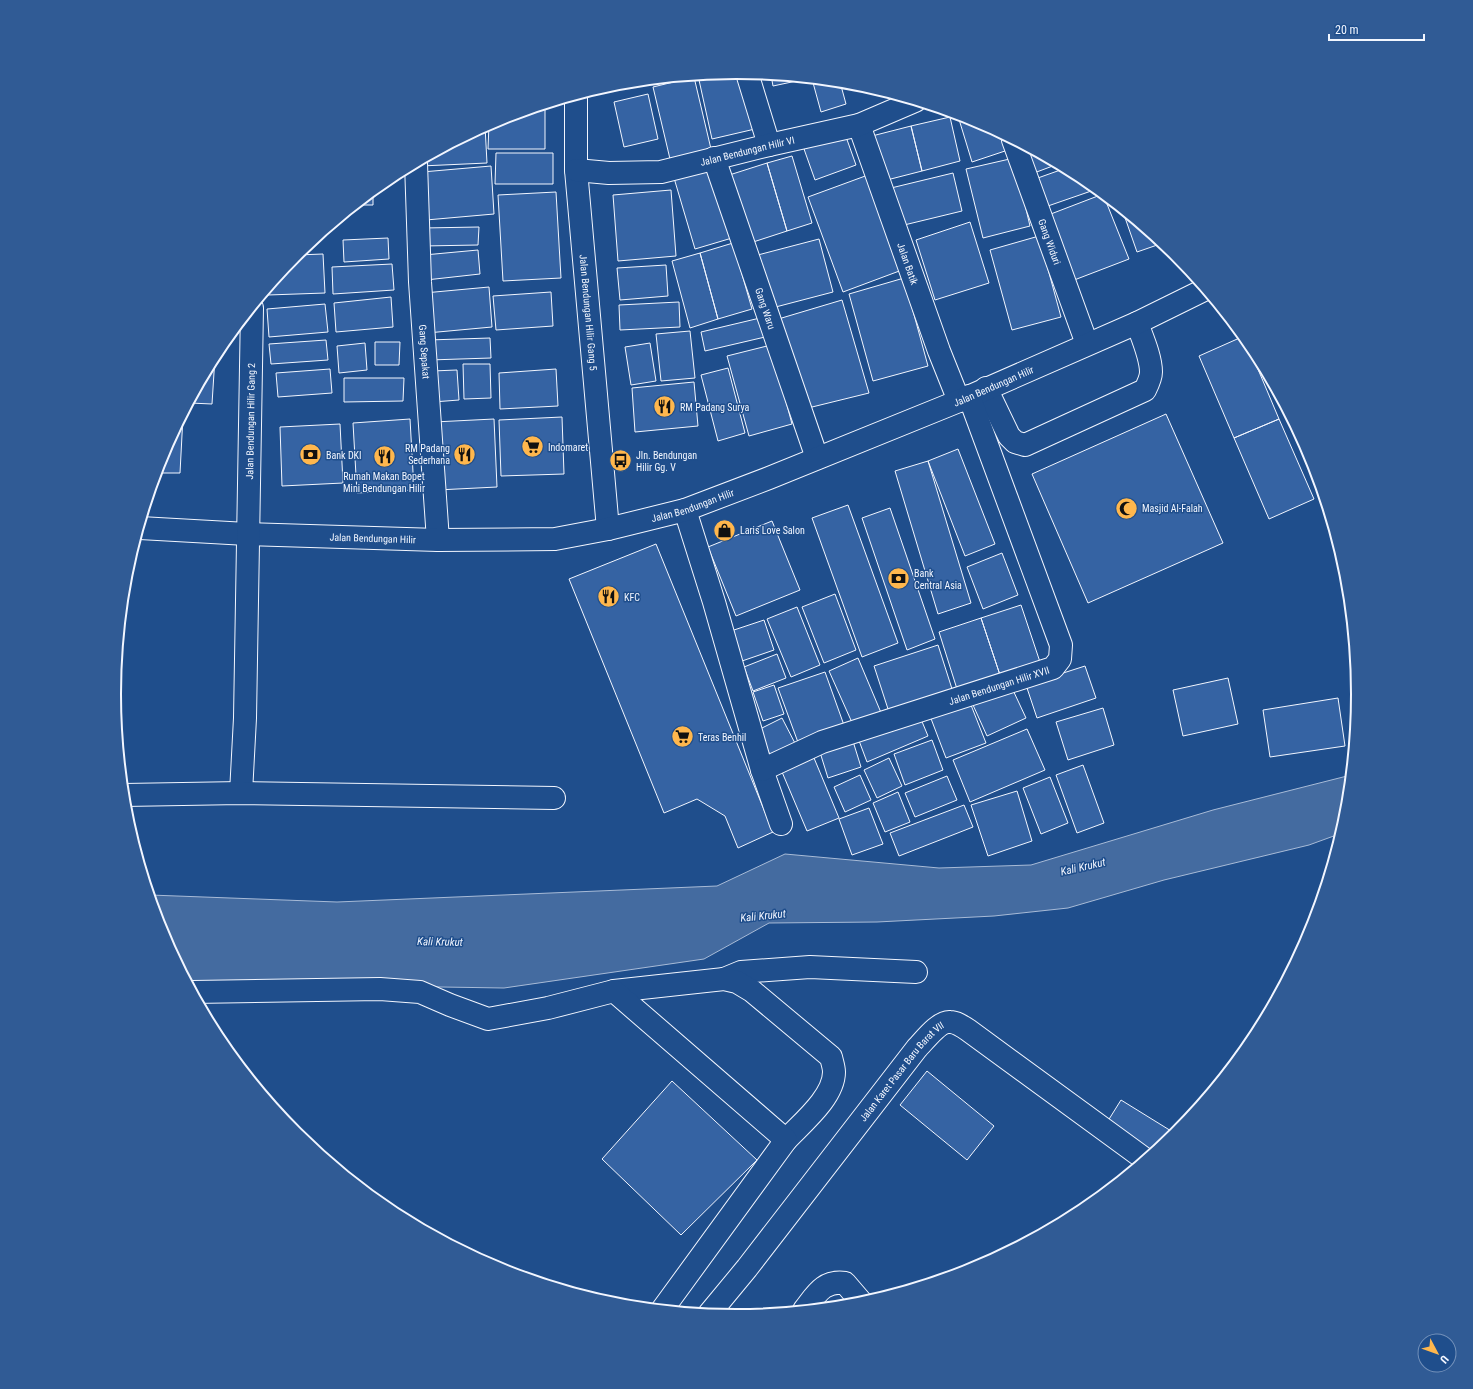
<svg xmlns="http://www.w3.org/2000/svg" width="1473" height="1389" viewBox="0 0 1473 1389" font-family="'Roboto Condensed',sans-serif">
  <rect width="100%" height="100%" fill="#1f4e8c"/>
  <path fill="#446ba0" stroke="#a8bbd7" d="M1351,775L1347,816L1342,833L1309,845L1164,880L1068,908L994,916L877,922L769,923L704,959L504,988L188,983L161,933L150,895L337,902L717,886L785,854L939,868L1031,865L1213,810Z"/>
  <path fill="#3563a3" stroke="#f2f6ff" d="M737,72L755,129L712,139L699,80Z
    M771,75L801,78V80L773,86Z
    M694,77L711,149L670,159L653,87Z
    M812,79L840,82L846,104L821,112Z
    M660,80L623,88L622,83Z
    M648,94L658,139L624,147L614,102Z
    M545,105V149H488L489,124L498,119Z
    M960,115L975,119L1007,137L1011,149L972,162L958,116Z
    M950,117L960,161L922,171L911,126Z
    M485,126L487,163L421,166L420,161Z
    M911,126L922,171L883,181L872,136Z
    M845,134L856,165L815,180L804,149Z
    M1028,148L1058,164L1034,173L1025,149Z
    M496,153H553V184H495Z
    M792,156L812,223L787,231L767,163Z
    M1014,158L1030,226L983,238L966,169Z
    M767,163L787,231L744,245L723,177Z
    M491,166L494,214L426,220L422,172Z
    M711,167L732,238L695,249L674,178Z
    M1066,168L1083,177L1097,189L1045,207L1035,179Z
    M953,173L962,211L900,226L891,188Z
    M868,175L902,270L843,292L808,197Z
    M671,190L676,256L618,261L613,195Z
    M373,192V205H357Z
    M556,192L561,278L503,281L498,195Z
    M1103,194L1129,259L1069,282L1043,217Z
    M1122,209L1163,243L1137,252Z
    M970,222L989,283L935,300L916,240Z
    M479,227L478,245L423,246V228Z
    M1039,236L1061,317L1012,330L990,250Z
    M388,238L389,259L344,262L343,240Z
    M819,239L833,292L768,309L754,256Z
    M733,243L752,309L718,319L700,253Z
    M478,250L480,274L426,280L424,255Z
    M700,253L718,319L690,328L672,261Z
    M323,254L325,293L268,295V289L296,255Z
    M392,264L394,290L333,294L332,267Z
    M666,265L668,296L620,300L617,268Z
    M904,278L928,366L873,381L849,294Z
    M489,287L492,327L427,333L424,293Z
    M551,292L553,326L496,330L493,296Z
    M391,297L393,327L336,332L334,303Z
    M842,300L869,393L808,408L775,320Z
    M679,302L680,327L620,330L619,305Z
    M325,304L328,332L269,337L267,309Z
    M760,318L765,337L705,351L701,332Z
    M690,331L695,378L661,381L656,334Z
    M1244,336L1279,419L1234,438L1199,356Z
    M490,338L491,358L429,360L428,340Z
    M326,340L328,360L271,364L269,344Z
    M375,342H400L399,365H375Z
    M365,343L367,370L339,373L337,346Z
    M650,343L656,381L631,385L625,347Z
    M771,345L792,424L749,436L727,356Z
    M215,357L212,404L190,403Z
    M463,364H490L491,398L464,399Z
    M728,368L745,433L718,441L701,375Z
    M330,369L332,393L278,397L276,373Z
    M556,369L558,406L500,409L499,373Z
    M457,370L459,400L433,402L432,371Z
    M344,378H404L403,401L344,402Z
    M694,382L698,426L635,432L632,388Z
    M1166,414L1223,543L1088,603L1032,474Z
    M183,416L180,473H156L161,456Z
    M562,417L564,474L501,476L499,420Z
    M410,419L414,490L357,493L353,423Z
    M494,419L497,487L437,490L434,422Z
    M1279,419L1314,499L1269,519L1234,438Z
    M340,424L343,483L282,486L280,427Z
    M958,449L995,544L965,556L928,461Z
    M928,461L971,603L938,614L895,471Z
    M848,505L898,643L862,657L812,518Z
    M890,508L935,639L907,650L862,518Z
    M772,521L800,590L736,616L708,547Z
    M656,544L773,832L738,848L725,816L697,799L664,813L569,579Z
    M1002,553L1018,595L983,609L967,567Z
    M835,594L856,650L824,663L802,607Z
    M1021,605L1040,662L1000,675L981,618Z
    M797,607L820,665L791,677L767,619Z
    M981,618L1000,675L957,689L939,632Z
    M764,620L774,650L742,661L731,631Z
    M938,645L953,692L889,712L874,666Z
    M777,654L786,678L753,691L744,667Z
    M858,658L882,715L854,727L829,671Z
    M1085,666L1096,698L1037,718L1026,685Z
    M825,672L845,728L799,745L778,688Z
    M1228,678L1238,724L1183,736L1173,690Z
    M774,685L784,714L763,721L753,692Z
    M1012,688L1026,718L987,736L973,705Z
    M1338,698L1345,746L1270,757L1263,710Z
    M969,700L986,743L946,758L930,716Z
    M1103,708L1114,745L1068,760L1056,722Z
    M918,712L928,736L867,762L858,738Z
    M782,718L798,749L773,761L758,730Z
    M1027,729L1045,770L970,802L953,760Z
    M852,738L861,767L828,778L819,749Z
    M932,740L943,770L905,785L894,754Z
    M814,758L839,818L807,831L782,772Z
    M889,758L902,786L877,798L864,770Z
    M1083,765L1104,823L1077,833L1056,775Z
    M860,775L871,800L845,812L834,787Z
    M947,776L957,800L915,817L905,793Z
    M1050,777L1068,823L1041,834L1023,788Z
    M1017,791L1032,841L988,856L971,805Z
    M898,792L910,822L885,832L873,803Z
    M964,805L973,827L899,856L890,833Z
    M869,808L883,844L852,855L839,819Z
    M927,1071L994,1126L967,1160L900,1105Z
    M672,1081L757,1160L681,1235L602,1159Z
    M1121,1100L1176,1134L1175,1136L1154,1153L1106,1124Z"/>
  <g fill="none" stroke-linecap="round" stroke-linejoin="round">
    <defs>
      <g id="minor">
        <path d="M747,73L769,145"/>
        <path id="s1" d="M576,96V170L608,529"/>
        <path id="s2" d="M859,125L939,351L959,401"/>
        <path id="s3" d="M1013,140L1087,344"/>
        <path id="s4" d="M714,158L817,458"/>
        <path id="s5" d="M416,163L420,282L438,540"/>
        <path id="s6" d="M576,170L609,173L661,172L769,145L859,125L915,101"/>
        <path d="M986,388L1009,436L1015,442L1025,445L1145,390C1148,384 1151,378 1151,372C1151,357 1142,337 1137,323"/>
        <path d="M685,510L714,602L762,770L781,824"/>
        <path id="s7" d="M140,528L247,534L438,540L555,539L608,529L685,510L769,478L959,401L1137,323L1206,289"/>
        <path id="s8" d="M762,770L822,742L1053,668L1060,659L1061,645L969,396"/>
        <path id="s9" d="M241,793L245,718L252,308"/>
        <path d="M124,795L241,793L554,798"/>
        <path d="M724,979L741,972L810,967L916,972"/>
        <path d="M614,991L724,979L737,982L752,991L831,1057C832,1062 834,1067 834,1072C834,1097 802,1123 786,1140"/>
        <path d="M193,992L380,989L420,992L450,1005L488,1019L548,1008L614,991L786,1140L662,1310"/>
        <path d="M804,1310C816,1295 823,1280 845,1283L863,1304"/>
        <path id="s10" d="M709,1314L747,1268L917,1048C924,1041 939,1021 950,1022C956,1022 962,1026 968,1030L1146,1160"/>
      </g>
    </defs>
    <use href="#minor" stroke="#f2f6ff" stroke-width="24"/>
    <use href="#minor" stroke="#1f4e8c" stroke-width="22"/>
  </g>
  <defs>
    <symbol id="restaurant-disc" viewBox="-11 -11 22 22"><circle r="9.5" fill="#ffb74d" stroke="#1f4e8c"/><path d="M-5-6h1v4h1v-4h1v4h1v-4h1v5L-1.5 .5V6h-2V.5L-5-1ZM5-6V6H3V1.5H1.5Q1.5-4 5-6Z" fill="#111"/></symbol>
    <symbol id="supermarket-disc" viewBox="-11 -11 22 22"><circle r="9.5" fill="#ffb74d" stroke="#1f4e8c"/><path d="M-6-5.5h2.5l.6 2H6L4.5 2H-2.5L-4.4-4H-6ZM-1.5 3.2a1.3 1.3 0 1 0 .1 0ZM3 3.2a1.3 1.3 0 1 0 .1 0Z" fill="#111"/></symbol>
    <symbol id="bank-disc" viewBox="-11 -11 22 22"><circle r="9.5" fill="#ffb74d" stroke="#1f4e8c"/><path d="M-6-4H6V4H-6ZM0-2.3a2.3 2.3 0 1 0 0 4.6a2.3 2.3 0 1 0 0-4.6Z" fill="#111"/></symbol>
    <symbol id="bus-disc" viewBox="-11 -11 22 22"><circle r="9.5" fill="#ffb74d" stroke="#1f4e8c"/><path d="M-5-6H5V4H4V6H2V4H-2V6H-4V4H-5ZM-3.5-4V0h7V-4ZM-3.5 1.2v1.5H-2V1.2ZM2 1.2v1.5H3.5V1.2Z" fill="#111"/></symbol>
    <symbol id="mosque-disc" viewBox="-11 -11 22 22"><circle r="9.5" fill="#ffb74d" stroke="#1f4e8c"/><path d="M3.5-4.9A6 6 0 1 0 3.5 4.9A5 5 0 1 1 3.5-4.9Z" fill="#111"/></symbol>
    <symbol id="shop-disc" viewBox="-11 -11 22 22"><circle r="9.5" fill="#ffb74d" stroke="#1f4e8c"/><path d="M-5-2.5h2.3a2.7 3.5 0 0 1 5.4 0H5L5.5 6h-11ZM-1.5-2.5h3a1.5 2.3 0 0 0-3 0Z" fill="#111"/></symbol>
  </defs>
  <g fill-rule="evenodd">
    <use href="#restaurant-disc" x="652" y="394" width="25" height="25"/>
    <use href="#supermarket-disc" x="520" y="434" width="25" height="25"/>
    <use href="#restaurant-disc" x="452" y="442" width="25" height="25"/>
    <use href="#bank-disc" x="298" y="442" width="25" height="25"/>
    <use href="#restaurant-disc" x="372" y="444" width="25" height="25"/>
    <use href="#bus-disc" x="608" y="448" width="25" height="25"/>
    <use href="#mosque-disc" x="1114" y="496" width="25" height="25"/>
    <use href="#shop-disc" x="712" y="518" width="25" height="25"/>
    <use href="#bank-disc" x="886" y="566" width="25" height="25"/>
    <use href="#restaurant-disc" x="596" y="584" width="25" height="25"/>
    <use href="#supermarket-disc" x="670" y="724" width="25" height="25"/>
  </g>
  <g text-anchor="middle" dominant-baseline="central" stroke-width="3" stroke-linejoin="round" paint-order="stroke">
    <g font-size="10" fill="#f2f6ff" stroke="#1f4e8c">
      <text stroke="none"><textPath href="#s6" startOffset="174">Jalan Bendungan Hilir VI</textPath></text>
      <text stroke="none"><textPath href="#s3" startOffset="108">Gang Widuri</textPath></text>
      <text stroke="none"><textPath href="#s2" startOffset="147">Jalan Batik</textPath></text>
      <text stroke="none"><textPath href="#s4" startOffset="159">Gang Waru</textPath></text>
      <text stroke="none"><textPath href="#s1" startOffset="217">Jalan Bendungan Hilir Gang 5</textPath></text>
      <text stroke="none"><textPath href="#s5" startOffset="189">Gang Sepakat</textPath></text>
      <text stroke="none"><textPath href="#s7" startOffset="881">Jalan Bendungan Hilir</textPath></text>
      <text stroke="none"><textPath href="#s9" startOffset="372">Jalan Bendungan Hilir Gang 2</textPath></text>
      <text stroke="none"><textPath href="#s7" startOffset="557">Jalan Bendungan Hilir</textPath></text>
      <text stroke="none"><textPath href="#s7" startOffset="233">Jalan Bendungan Hilir</textPath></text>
      <text stroke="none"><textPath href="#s8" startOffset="252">Jalan Bendungan Hilir XVII</textPath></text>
      <text stroke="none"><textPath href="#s10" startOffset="310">Jalan Karet Pasar Baru Barat VII</textPath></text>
    </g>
    <g font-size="10" fill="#f2f6ff" stroke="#1f4e8c" text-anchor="start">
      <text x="680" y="407">RM Padang Surya</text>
      <text x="548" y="447">Indomaret</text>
      <text x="450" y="448" text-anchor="end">RM Padang<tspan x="450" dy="12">Sederhana</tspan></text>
      <text x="326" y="455">Bank DKI</text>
      <text x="636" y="455">Jln. Bendungan<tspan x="636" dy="12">Hilir Gg. V</tspan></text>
      <text x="384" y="476" text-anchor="middle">Rumah Makan Bopet<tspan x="384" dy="12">Mini Bendungan Hilir</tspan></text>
      <text x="1142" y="508">Masjid Al-Falah</text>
      <text x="740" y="530">Laris Love Salon</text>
      <text x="914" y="573">Bank<tspan x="914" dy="12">Central Asia</tspan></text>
      <text x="624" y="597">KFC</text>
      <text x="698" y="737">Teras Benhil</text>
    </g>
    <g font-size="11" font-style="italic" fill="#f2f6ff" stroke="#1f4e8c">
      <text transform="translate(1083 867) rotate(-13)">Kali Krukut</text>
      <text transform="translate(763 916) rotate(-6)">Kali Krukut</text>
      <text transform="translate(440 942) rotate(1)">Kali Krukut</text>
    </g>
  </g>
  <path d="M0 0H1473V1389H0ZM121 694a615 615 0 1 1 1230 0a615 615 0 1 1-1230 0Z" fill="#305b95" fill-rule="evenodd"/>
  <path fill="none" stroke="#f2f6ff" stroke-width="2" d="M121 694a615 615 0 1 1 1230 0a615 615 0 1 1-1230 0Z"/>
  <g transform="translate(1437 1353) rotate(131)"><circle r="19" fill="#1f4e8c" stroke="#7391ba"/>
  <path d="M0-3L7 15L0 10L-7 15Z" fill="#ffb74d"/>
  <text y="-6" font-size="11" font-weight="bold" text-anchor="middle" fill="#f2f6ff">U</text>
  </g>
  <path d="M1329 34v6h95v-6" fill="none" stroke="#f2f6ff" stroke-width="2"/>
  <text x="1335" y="34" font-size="12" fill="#f2f6ff" stroke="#1f4e8c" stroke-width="3" paint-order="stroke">20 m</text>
</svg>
